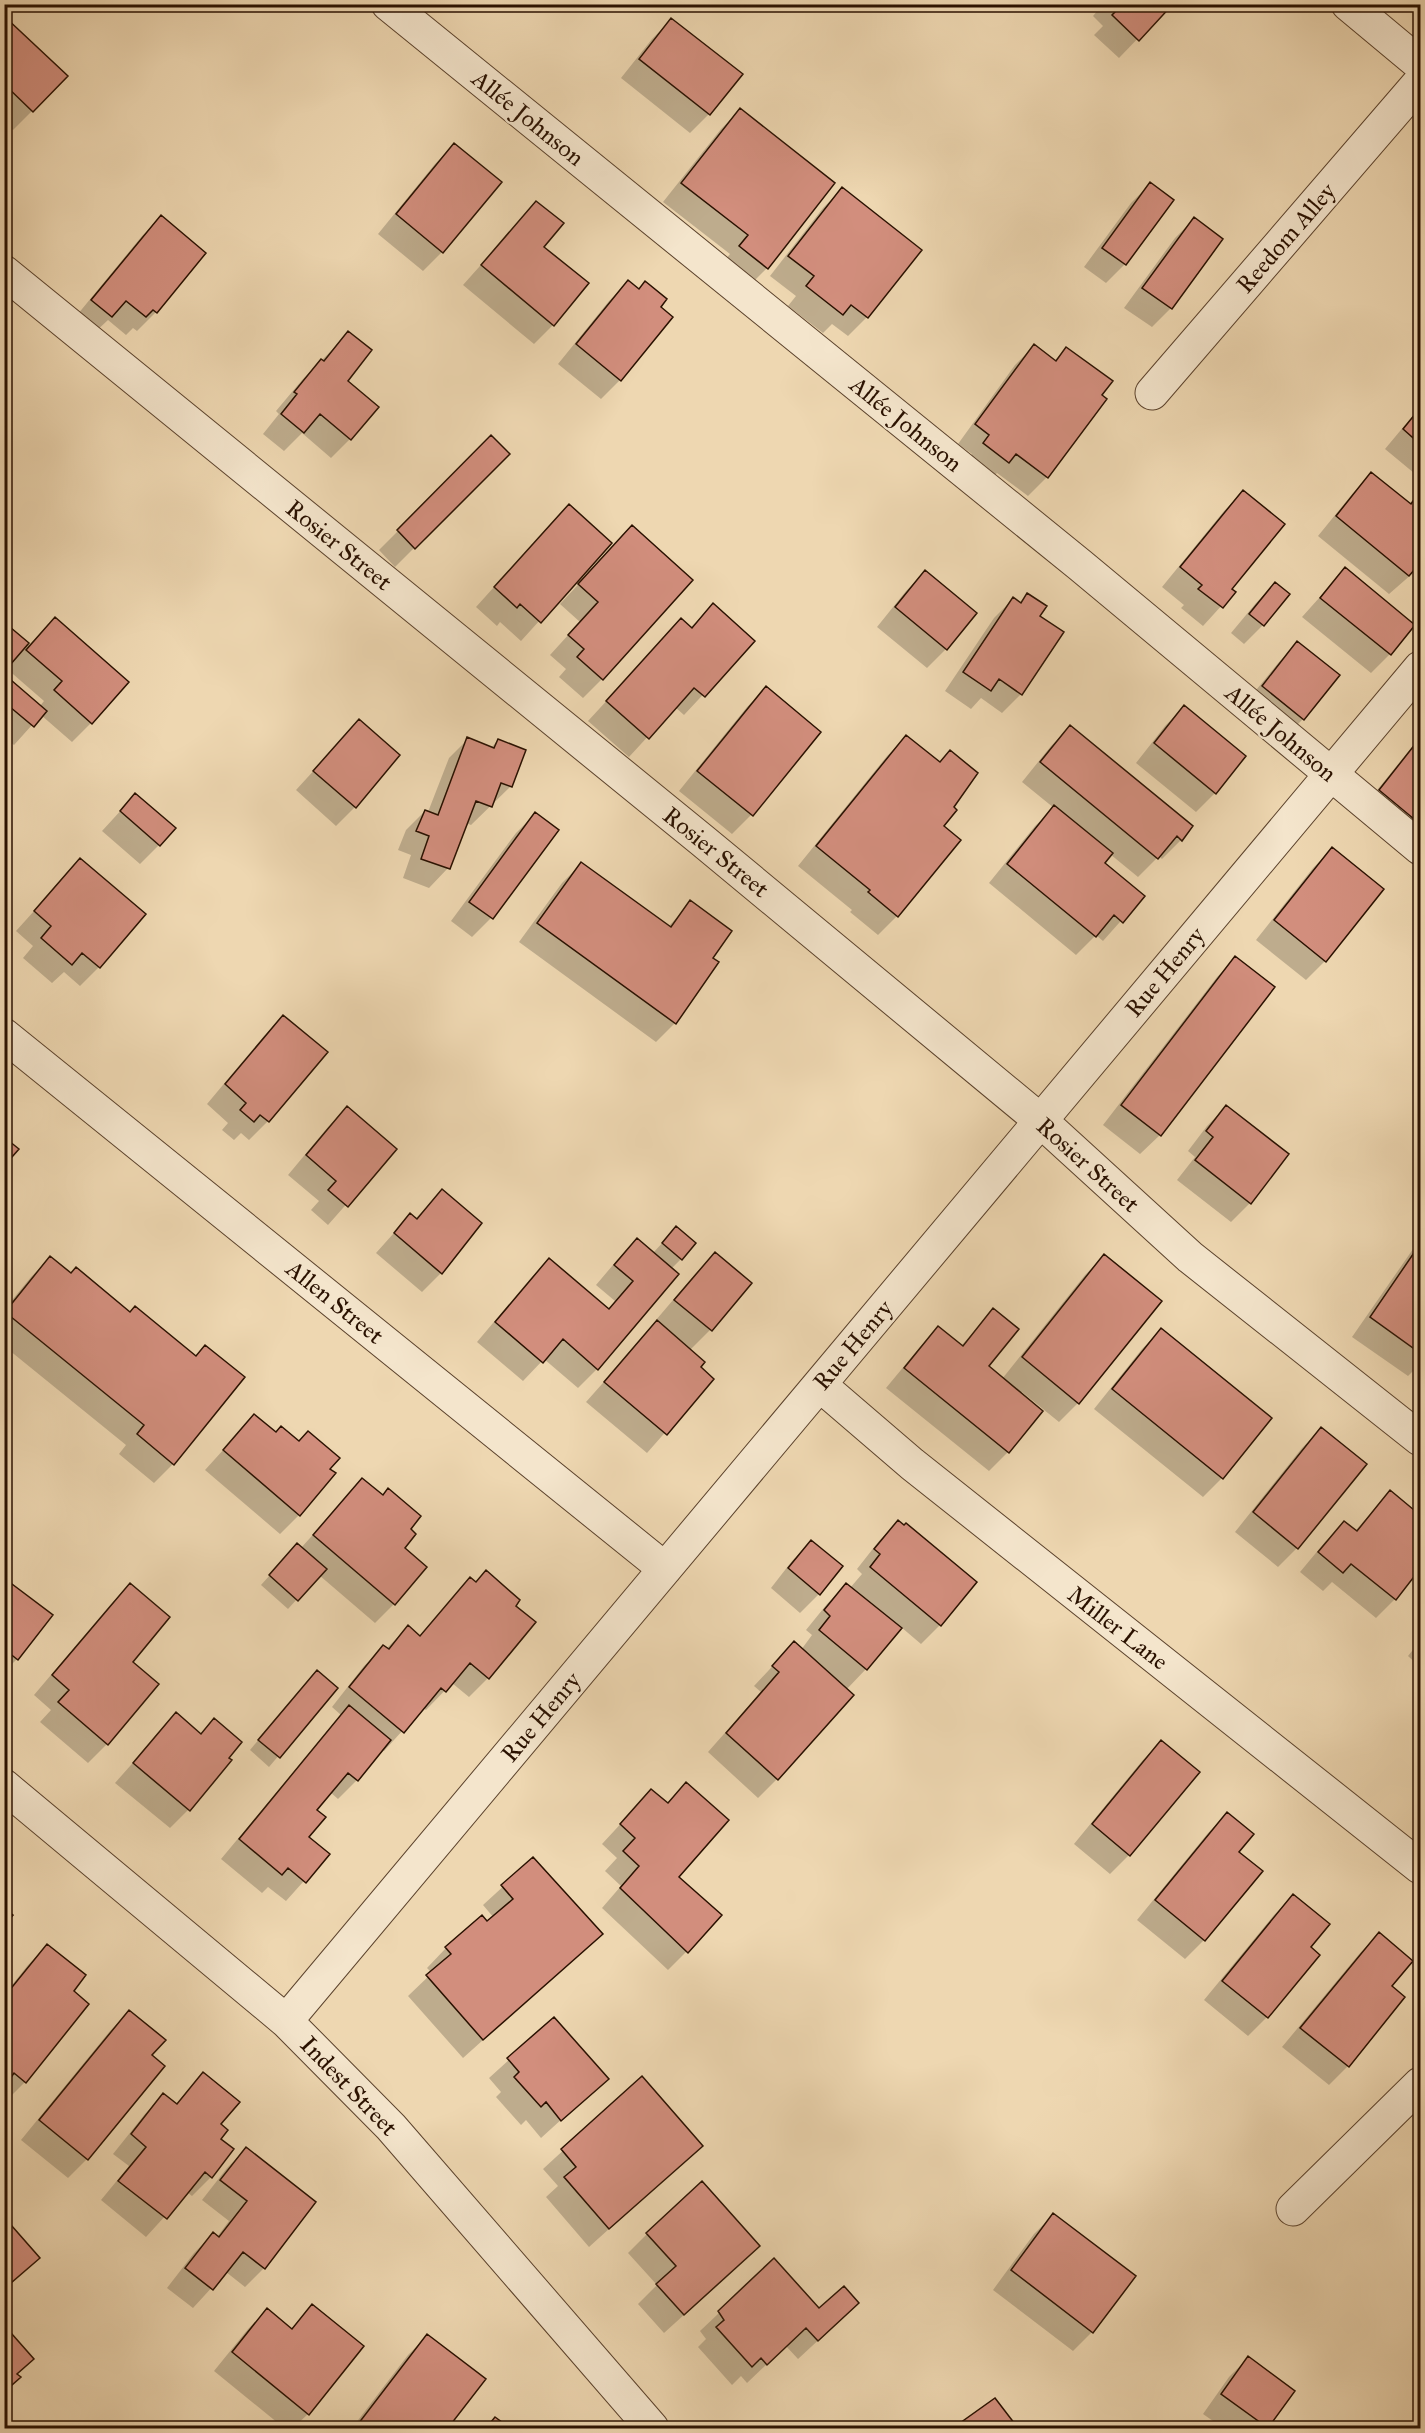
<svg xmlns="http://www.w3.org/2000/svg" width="1425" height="2433" viewBox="0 0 1425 2433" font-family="'IM FELL Great Primer',serif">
  <rect width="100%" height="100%" fill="#eed7b1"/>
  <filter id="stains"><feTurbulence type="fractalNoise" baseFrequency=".00333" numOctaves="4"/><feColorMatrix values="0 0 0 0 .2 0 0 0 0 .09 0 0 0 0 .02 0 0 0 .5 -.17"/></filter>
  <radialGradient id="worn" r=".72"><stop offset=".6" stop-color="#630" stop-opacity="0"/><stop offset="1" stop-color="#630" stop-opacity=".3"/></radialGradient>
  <path fill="#0003" d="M1103,4H1171L1119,58L1094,35L1103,26L1093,16Z
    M4,18L32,111L13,130L4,121Z
    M671,20L741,74L709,114L690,133L621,78L652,39Z
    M740,110L767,268L748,287L721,265L730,254L663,202L721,129Z
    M454,145L442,252L423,271L378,234L435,164Z
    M1150,184L1172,200L1125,264L1106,283L1084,267L1131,203Z
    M842,189L920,250L867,317L848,336L832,324L823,333L788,306L796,296L770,276L823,208Z
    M536,203L553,325L534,344L463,285Z
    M161,217L156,312L137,331L133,328L126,335L108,320L92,335L73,320L142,236Z
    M1194,219L1221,239L1171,308L1152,327L1124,308L1175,238Z
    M628,282L671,318L620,380L601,399L558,364L609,301Z
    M349,333L345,381L350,439L331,458L302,433L284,451L263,434L279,414L276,411L302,380Z
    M1034,346L1054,361L1066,349L1047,477L1028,496L997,473L989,481L965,463L972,454L958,444L1015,365Z
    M1420,407V478L1385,449Z
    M491,438L508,454L395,567L379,550Z
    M1372,474L1409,504L1420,493V567L1389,594L1318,536L1353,493Z
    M1243,492L1230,590L1234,592L1203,626L1181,608L1184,605L1162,587L1224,511Z
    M550,525L610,543L521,641L500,622L497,626L476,607Z
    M632,527L602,679L583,698L559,677L566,669L550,655L580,622L560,604Z
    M1345,569L1390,654L1371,673L1302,617Z
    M925,572L946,649L927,668L877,627L906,591Z
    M1275,584L1263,625L1244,644L1231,633L1256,603Z
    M1027,595L1038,616L1021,694L1002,713L981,698L971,709L945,691L994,618L1013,599L1019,603Z
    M713,605L753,641L684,715L675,707L629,757L588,721L681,620L690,628Z
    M55,619L91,723L72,742L41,715L14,745L4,737V676L40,706L44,701L6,668L4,624L29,645Z
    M1298,643L1303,719L1284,738L1244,705L1279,662Z
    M766,688L819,732L751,815L732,834L679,791L747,707Z
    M1184,707L1244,756L1215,793L1196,812L1136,763L1165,726Z
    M359,721L355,807L336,826L296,790Z
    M1070,727L1181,840L1162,859L1159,856L1138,877L1110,854L1103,863L1143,896L1103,941L1096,935L1076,955L989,883L1035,826L1054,808L1022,782L1051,746Z
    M906,737L952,807L942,826L959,840L897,916L878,935L850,912L852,910L798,866L887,756Z
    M1420,737V858L1361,810Z
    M468,739L491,748L498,740L511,786L471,825L466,823L448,868L429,888L403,878L411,855L398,850L406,830L425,811L428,812L449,758Z
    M135,795L159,845L140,864L102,831Z
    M535,814L557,830L491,918L472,937L451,921L516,833Z
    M1332,849L1325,961L1306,980L1256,940L1313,868Z
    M80,860L99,967L80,986L64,972L52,983L23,958L33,946L16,931Z
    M581,864L668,927L691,902L711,958L675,1023L656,1042L519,942L562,883Z
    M1236,958L1160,1135L1140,1154L1103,1125L1217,977Z
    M283,1017L268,1121L249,1140L241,1133L234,1140L222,1130L228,1123L207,1104L264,1036Z
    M1226,1107L1250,1203L1231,1222L1177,1180L1195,1157L1188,1151L1207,1126Z
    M347,1108L395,1149L328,1225L311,1210L319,1201L288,1175L328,1127Z
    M442,1191L480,1223L441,1273L422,1292L376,1253L410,1215L415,1219Z
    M676,1228L681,1259L671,1269L597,1369L578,1388L544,1359L523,1381L477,1342L530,1279L549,1260L607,1310L615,1301L596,1285L618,1259L637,1240L653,1253Z
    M1420,1239V1364L1408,1376L1352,1337Z
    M715,1254L749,1284L710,1330L690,1350L699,1368L712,1379L647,1453L586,1402L658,1321L656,1320L696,1273Z
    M1104,1256L1078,1403L1059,1422L1022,1392L1020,1394L1041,1411L1008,1452L989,1471L886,1388L920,1347L939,1328L961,1346L993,1310L987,1367L1002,1379L1085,1275Z
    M50,1258L173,1464L154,1483L119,1454L126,1445L4,1346V1310L31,1277Z
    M1161,1330L1222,1478L1203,1497L1094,1409L1142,1349Z
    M254,1416L276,1434L328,1469L299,1515L280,1534L205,1470Z
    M1321,1429L1297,1548L1278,1567L1235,1532L1302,1448Z
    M362,1480L408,1529L403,1548L394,1604L375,1623L319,1575L288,1609L261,1585L297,1545L301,1548Z
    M1390,1492L1420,1517V1567L1395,1599L1376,1618L1332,1582L1323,1591L1300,1572L1325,1542L1344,1523L1355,1531Z
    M898,1522L940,1625L921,1644L901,1627L866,1669L846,1690L777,1779L758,1798L708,1752L761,1692L754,1686L794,1643L801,1650L812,1635L806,1630L827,1604L846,1585L850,1588L862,1574L857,1569L879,1541Z
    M811,1542L819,1594L800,1613L771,1588L792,1561Z
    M486,1572L488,1678L469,1697L452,1683L426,1710L423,1708L384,1751L382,1749L357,1780L338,1799L330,1792L315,1810L307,1837L328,1854L286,1901L268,1887L262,1893L221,1859L341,1715L332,1707L364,1666L384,1647L386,1649L408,1627L419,1637L470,1579L475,1583Z
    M4,1580L17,1659L4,1672Z
    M130,1585L131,1662L107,1744L88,1763L40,1722L51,1710L34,1695L111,1604Z
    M1420,1641V1667L1408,1656Z
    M308,1681L336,1688L269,1767L250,1750Z
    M176,1714L200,1734L214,1720L189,1809L170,1828L115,1783Z
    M1161,1742L1129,1855L1110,1874L1074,1844L1142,1761Z
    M686,1784L677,1877L687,1951L668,1970L602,1908L621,1886L605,1871L617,1858L602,1844L651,1791L666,1804Z
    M1227,1814L1237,1852L1204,1940L1185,1959L1137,1920L1208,1833Z
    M533,1859L601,1934L463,2058L408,1996L432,1973L427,1968L446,1948L494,1918L483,1905Z
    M1293,1896L1309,1947L1318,1955L1267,2017L1248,2036L1204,2000L1274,1915Z
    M1379,1934L1390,1987L1348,2066L1329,2085L1282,2047L1360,1953Z
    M47,1946L72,1992L25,2082L6,2101L4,1995L28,1965Z
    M129,2012L150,2055L87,2159L68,2178L21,2140L110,2031Z
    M554,2019L606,2079L541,2138L526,2120L521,2125L496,2097L501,2092L489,2078Z
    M203,2074L219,2124V2139L211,2177L192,2196L187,2192L146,2237L101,2200L129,2166L113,2154L145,2114L164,2095L175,2105Z
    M642,2078L701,2146L589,2247L546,2197L558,2186L543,2169Z
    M246,2149L314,2203L264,2268L245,2287L226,2272L193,2308L167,2288L194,2253L213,2234L217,2237L229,2221L202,2200L227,2168Z
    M1053,2215L1092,2332L1073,2351L993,2290L1034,2234Z
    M647,2234L739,2265L664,2333L638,2304L657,2285L628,2253Z
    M774,2261L819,2310L838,2322L798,2359L786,2346L747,2383L741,2376L732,2385L698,2347L706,2339L700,2331Z
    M313,2306L308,2414L293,2428H284L214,2371L248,2329L267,2310L290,2330Z
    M427,2336L483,2379L446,2428H352L408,2355Z
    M1248,2358L1293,2391L1266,2428H1223L1203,2414L1229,2377Z
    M995,2400L1016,2428H956Z"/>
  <path fill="#d28e7d" stroke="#2a1100" stroke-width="1.5" d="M1119,4H1173L1139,41L1112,15L1121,6Z
    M4,16L68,76L33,112L4,84Z
    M671,18L743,74L710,115L639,59Z
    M740,108L835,183L768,269L739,246L748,235L681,183Z
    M454,143L502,182L443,253L396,214Z
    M1150,182L1174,200L1126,265L1102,248Z
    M842,187L922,250L868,318L851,305L843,315L806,286L814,276L788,256Z
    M536,201L564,223L544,247L589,283L554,326L481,265Z
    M161,215L206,253L157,313L153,310L146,317L126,301L112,317L91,300Z
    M1194,217L1223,239L1172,309L1142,288Z
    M628,280L639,289L645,281L667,299L661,307L673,317L621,381L576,344Z
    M348,331L372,350L348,381L379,407L351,440L320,414L304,433L281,414L297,394L294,392L321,359L324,361Z
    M1034,344L1056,361L1066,347L1113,381L1102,395L1107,399L1048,478L1016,454L1009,463L983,443L989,435L975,424Z
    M1420,408V444L1403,429Z
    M491,435L510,454L415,549L397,530Z
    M1371,472L1411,504L1420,491V563L1409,576L1336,516Z
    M1243,490L1285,524L1232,589L1236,592L1223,608L1198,589L1202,585L1180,567Z
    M569,504L612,543L541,623L520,604L517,608L494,587Z
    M632,525L693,580L603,680L577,657L584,649L568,635L598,602L578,584Z
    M1345,567L1415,625L1391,655L1320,598Z
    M925,570L977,613L947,650L895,607Z
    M1275,582L1290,594L1264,626L1249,614Z
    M1027,593L1047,606L1040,616L1064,632L1022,695L999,679L991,691L963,672L1013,597L1021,603Z
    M713,603L755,641L705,697L694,688L649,739L606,701L681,618L692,628Z
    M55,617L129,682L92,724L54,690L62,681L26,650Z
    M4,622L29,643L4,672Z
    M1297,641L1340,675L1304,720L1262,686Z
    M4,674L47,711L34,727L4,702Z
    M766,686L821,732L753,816L697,771Z
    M1184,705L1246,756L1216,794L1154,743Z
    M359,719L400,755L356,808L313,771Z
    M1070,725L1193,826L1182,841L1177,836L1158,859L1040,762Z
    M906,735L940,762L950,750L978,773L954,807L957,810L944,826L961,840L898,917L868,892L870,890L816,846Z
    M467,737L494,748L498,739L526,750L512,787L501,783L492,807L476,801L450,869L421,859L429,836L416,831L425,810L438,815Z
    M1420,738V824L1379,790Z
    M135,793L176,828L160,846L120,811Z
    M1054,805L1113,853L1105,863L1145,896L1123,923L1114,915L1096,937L1007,864Z
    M535,812L559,830L493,919L469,902Z
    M1332,847L1384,889L1326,962L1274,920Z
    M80,858L146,914L100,968L82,953L72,965L41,938L51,926L34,911Z
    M581,862L671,927L690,900L732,931L713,958L719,962L676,1024L537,923Z
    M1235,956L1275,987L1161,1136L1121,1105Z
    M283,1015L328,1052L269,1122L260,1115L254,1122L240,1110L246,1103L225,1084Z
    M1226,1105L1289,1154L1251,1204L1195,1160L1213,1137L1206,1131Z
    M347,1106L397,1149L348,1207L328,1190L336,1181L306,1155Z
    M4,1137L19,1149L4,1166Z
    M442,1189L482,1223L442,1274L394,1233L410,1213L417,1219Z
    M676,1226L696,1243L682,1260L662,1243Z
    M637,1238L679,1274L598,1370L563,1339L543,1363L495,1322L549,1258L609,1309L633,1281L614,1265Z
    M1420,1244V1353L1370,1317Z
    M715,1252L752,1283L712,1331L674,1300Z
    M1104,1254L1162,1301L1079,1404L1022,1357Z
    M50,1256L71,1273L76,1267L130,1312L135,1306L196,1356L205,1345L245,1377L174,1465L137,1434L144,1425L5,1312Z
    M993,1308L1019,1329L989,1366L1043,1411L1009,1453L904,1368L938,1326L963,1346Z
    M657,1320L705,1362L701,1367L714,1379L667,1435L604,1382Z
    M1161,1328L1272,1418L1223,1479L1112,1389Z
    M254,1414L276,1432L281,1426L299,1441L308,1431L340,1458L330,1469L336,1473L300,1516L223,1450Z
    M1321,1427L1367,1464L1298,1549L1253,1512Z
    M362,1478L383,1495L388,1488L421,1516L411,1529L416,1534L405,1548L427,1567L395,1605L313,1535Z
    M1390,1490L1420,1515V1569L1396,1600L1351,1564L1343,1573L1318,1552L1344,1521L1357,1531Z
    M898,1520L904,1525L906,1523L977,1582L941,1626L870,1567L880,1554L874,1549Z
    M811,1540L843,1566L820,1595L788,1568Z
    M297,1543L327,1569L298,1601L269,1575Z
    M486,1570L520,1600L516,1606L536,1622L489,1679L470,1663L446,1692L441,1688L404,1733L349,1687L383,1645L389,1649L408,1625L420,1636L470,1577L476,1582Z
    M4,1578L53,1615L18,1660L4,1649Z
    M130,1583L170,1617L133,1662L159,1684L108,1745L58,1702L69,1690L52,1675Z
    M846,1583L902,1628L867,1670L819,1630L830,1616L824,1610Z
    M794,1641L854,1695L778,1780L726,1733L779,1672L772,1666Z
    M317,1670L338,1688L280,1758L258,1740Z
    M349,1705L391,1740L358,1781L348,1773L317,1810L326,1817L309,1837L330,1854L306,1883L288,1868L282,1875L239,1839Z
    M176,1712L201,1734L214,1718L242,1742L229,1758L232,1760L190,1811L133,1763Z
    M1161,1740L1200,1772L1130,1856L1092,1824Z
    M686,1782L729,1820L679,1877L722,1915L688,1953L620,1888L639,1866L623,1851L635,1838L620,1824L651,1789L668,1803Z
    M1227,1812L1254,1834L1239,1852L1263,1871L1205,1941L1155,1900Z
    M533,1857L603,1934L483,2040L426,1975L451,1954L445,1947L482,1915L487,1921L513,1899L501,1885Z
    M1293,1894L1330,1924L1311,1947L1320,1955L1268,2018L1222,1981Z
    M4,1908L13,1915L4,1926Z
    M1379,1932L1413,1961L1392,1986L1405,1997L1349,2067L1300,2028Z
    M47,1944L86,1975L74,1991L89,2004L26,2083L14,2073L10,2079L4,2075V1997Z
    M129,2010L166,2040L152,2055L165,2066L88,2160L39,2120Z
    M554,2017L609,2079L561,2121L546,2102L541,2107L514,2077L519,2072L507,2058Z
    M203,2072L240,2102L221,2124L228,2130L221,2139L234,2149L212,2178L205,2172L167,2219L118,2181L146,2147L131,2134L163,2093L177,2104Z
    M642,2076L703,2146L609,2229L564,2177L576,2167L561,2149Z
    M246,2147L316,2202L265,2269L243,2252L213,2290L185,2268L213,2232L219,2237L247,2201L220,2180Z
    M702,2181L760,2246L684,2315L656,2284L676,2266L646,2233Z
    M1053,2213L1136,2276L1093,2333L1011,2270Z
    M4,2217L40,2258L4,2289Z
    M774,2258L819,2308L844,2286L859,2303L818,2341L806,2328L767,2365L761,2358L752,2367L716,2327L724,2320L718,2311Z
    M312,2304L364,2346L309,2415L232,2352L267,2308L292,2329Z
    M4,2325L34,2359L17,2374L21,2377L4,2392Z
    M427,2334L486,2379L448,2428H355Z
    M1248,2356L1295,2391L1268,2428L1221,2394Z
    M995,2398L1018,2428H953Z
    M495,2417L510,2428H486Z"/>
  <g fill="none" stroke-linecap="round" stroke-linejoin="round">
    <defs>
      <path id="minor" d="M388,4L1080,565L1420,848
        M1348,4L1420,64
        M4,272L703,841L1041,1121L1190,1257L1420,1439
        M1152,393L1420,82
        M4,1035L665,1569
        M820,1385L912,1464L1420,1867
        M4,1786L286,2021L391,2127L652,2428
        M286,2021L1420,668
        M1293,2209L1420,2084"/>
    </defs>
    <use href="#minor" stroke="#5b422c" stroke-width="35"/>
    <use href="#minor" stroke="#f4e5cc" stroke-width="33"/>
  </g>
  <g text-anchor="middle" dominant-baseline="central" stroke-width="4.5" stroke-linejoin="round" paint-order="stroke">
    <g font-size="24" fill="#2a1100" stroke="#f4e5cc">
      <text transform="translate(528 118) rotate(39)">Allée Johnson</text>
      <text transform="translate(1286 238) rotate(-49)">Reedom Alley</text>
      <text transform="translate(906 424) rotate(39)">Allée Johnson</text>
      <text transform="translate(339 545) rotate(39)">Rosier Street</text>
      <text transform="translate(1281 733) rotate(40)">Allée Johnson</text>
      <text transform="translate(716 852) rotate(39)">Rosier Street</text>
      <text transform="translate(1165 972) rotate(-50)">Rue Henry</text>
      <text transform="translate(1088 1165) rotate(42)">Rosier Street</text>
      <text transform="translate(335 1302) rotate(39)">Allen Street</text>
      <text transform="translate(853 1345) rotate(-50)">Rue Henry</text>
      <text transform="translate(1118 1628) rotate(38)">Miller Lane</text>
      <text transform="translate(541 1717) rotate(-50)">Rue Henry</text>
      <text transform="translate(349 2086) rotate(46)">Indest Street</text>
    </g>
  </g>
  <rect width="1425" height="2433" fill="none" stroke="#eed7b1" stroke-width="24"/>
  <rect x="6" y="6" width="1413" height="2421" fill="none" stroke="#2a1100" stroke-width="3"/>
  <rect x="12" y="12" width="1401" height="2409" fill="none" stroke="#2a1100" stroke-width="1.5"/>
  <rect width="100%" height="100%" filter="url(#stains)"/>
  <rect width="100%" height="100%" fill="url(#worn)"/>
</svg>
